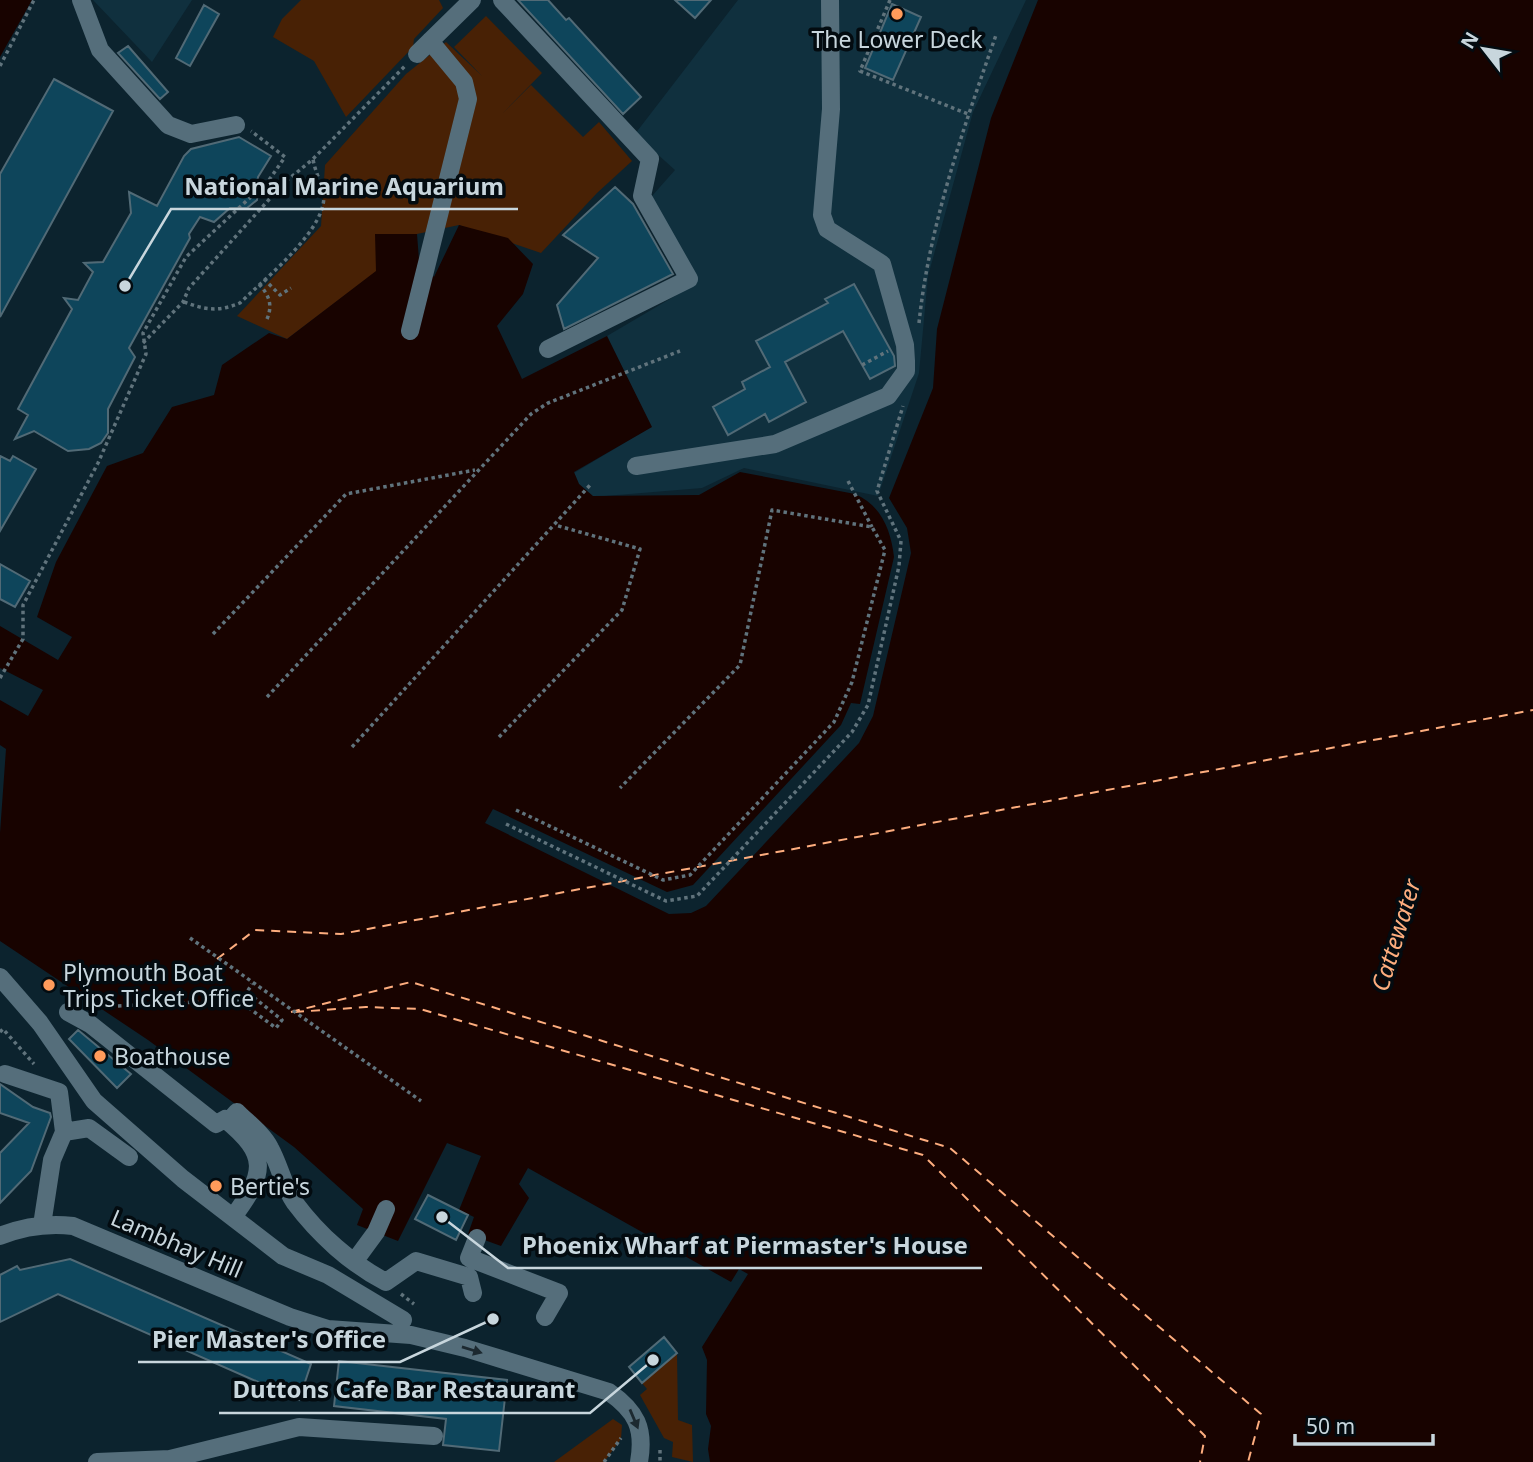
<svg xmlns="http://www.w3.org/2000/svg" width="1533" height="1462" viewBox="0 0 1533 1462" font-family="'Noto Sans',sans-serif">
  <rect width="100%" height="100%" fill="#0c232e"/>
  <path fill="#10303e" d="M93,0H192L152,62Z
    M738,0H1026L973,112L928,276L919,373L878,496L744,468L702,488L593,497L579,484L574,473L651,427L607,336L697,283L652,196L675,170L635,134Z"/>
  <path fill="#482105" d="M301,0H439L443,8L414,39L413,47L346,117L314,61L273,37L282,19Z
    M486,16L542,73L502,114L531,85L583,137L599,122L632,161L597,193L541,253L459,225L417,234H376L377,271L287,339L237,316L321,226L325,165L406,74L446,42L482,76L454,47Z
    M677,1353L678,1420L692,1425L693,1462L672,1457L673,1442L664,1438L640,1395L647,1389L642,1383Z
    M613,1419L622,1425L621,1439L604,1462H554Z"/>
  <path fill="#180300" d="M0,0H32L0,57Z
    M1038,0H1533V1462H710L708,1449L711,1426L706,1414L707,1360L702,1347L748,1274L739,1269L731,1282L528,1168L519,1184L529,1198L501,1246L468,1234L474,1217L459,1210L481,1156L447,1143L398,1241L357,1225L363,1209L294,1147L148,1040L0,941V833L6,749L0,745V700L28,716L43,690L0,668V626L58,660L72,637L37,617L56,562L107,466L143,453L172,407L214,395L222,365L269,333L287,339L376,271L375,234H417L419,260L434,277L459,225L508,238L533,264L523,294L497,326L522,379L607,336L652,427L574,472L579,484L593,496L699,495L740,472L855,494C881,505 891,530 894,557L860,704L851,703L841,725L693,885L667,892L493,809L485,823L669,914L691,913L706,906L859,743L873,716L911,553L907,528L889,498L933,388L937,329L991,118Z"/>
  <g fill="none" stroke-linecap="round" stroke-linejoin="round">
    <path stroke="#fdad7e" stroke-width="2" stroke-dasharray="9 7" stroke-linecap="butt" d="M217,959L255,930L341,934L1533,710
      M291,1012L411,982L950,1148L1261,1414L1248,1462
      M295,1012L366,1007L420,1009L923,1155L1205,1436L1200,1462"/>
  </g>
  <path fill="#0e455b" stroke="#516a76" stroke-width="2" d="M518,0H548L566,20L569,18L641,97L623,114Z
    M675,0H711L695,18Z
    M892,4L921,17L893,80L865,68Z
    M204,5L219,14L190,66L176,58Z
    M128,46L168,92L160,99L118,53Z
    M54,79L113,111L0,317V174Z
    M239,137L271,156L258,177L257,200L247,208H230L214,222L200,217L189,234L190,238L129,348L135,357L108,409V433L101,443L89,449L68,451L34,431L15,439L28,415L18,409L72,309L64,298L78,300L93,272L84,263L103,262L131,213L129,192L157,206L184,156L191,149Z
    M615,187L633,204L673,274L564,329L557,305L598,258L563,235Z
    M854,284L894,356L895,366L870,379L843,331L785,362L806,402L769,422L765,414L728,435L713,407L745,389L742,382L770,367L756,341L828,303L825,299Z
    M0,456L10,461L13,456L36,469L0,531Z
    M0,564L30,581L15,607L0,599Z
    M78,1030L131,1074L117,1088L69,1039Z
    M0,1084L33,1107L50,1113L51,1117L31,1171L0,1203V1153L29,1123L0,1113Z
    M428,1195L468,1215L456,1240L415,1219Z
    M70,1259L311,1364L299,1400L58,1294L0,1322V1275L17,1266L20,1270Z
    M664,1337L677,1353L642,1383L629,1367Z
    M339,1361L507,1380L499,1451L443,1445L446,1419L334,1406Z"/>
  <g fill="none" stroke-linecap="round" stroke-linejoin="round">
    <path stroke="#60737c" stroke-width="3.5" stroke-dasharray="3.5 3.5" stroke-linecap="butt" d="M890,0L860,71L968,114
      M0,66L34,0
      M264,279L280,295L291,288
      M259,284C269,295 273,305 267,319
      M184,302C206,310 218,312 240,303C263,280 332,226 323,191C320,180 315,171 313,159
      M919,323C929,225 964,127 996,35
      M143,343L183,302L189,288L284,183L313,159L405,66
      M862,365L888,351
      M848,481L872,527
      M213,634L346,494L475,470
      M0,678L23,639V605L98,463L146,354L143,333L186,257L269,180L285,157L251,131
      M267,697L531,414L548,403L680,351
      M499,737L622,610L640,549L555,525
      M352,747L591,484
      M516,810L663,880L690,875L834,722L852,682L885,550L872,527L772,510L740,665L620,788
      M506,824L666,901L697,896L852,732L868,705L899,566L901,541L877,491L903,406
      M190,938L421,1101
      M97,1007L238,1000L276,1028L282,1020L247,992L252,984
      M0,1032L3,1029L34,1064
      M401,1294L414,1304
      M660,1450V1462
      M604,1462L621,1438"/>
    <path stroke="#556e7b" stroke-width="18" d="M81,0L100,50L168,125L191,134L236,125
      M502,0L650,159L642,196L689,279L548,349
      M417,54L472,0
      M410,331L468,99L464,82L430,41
      M636,466L775,444L888,396L906,371V361L905,345L882,264L827,229L822,215L831,109L830,0
      M0,977L40,1023L94,1101L183,1179L283,1256L328,1275L403,1320
      M68,1012L90,1024L216,1124L225,1119C269,1155 266,1173 233,1217
      M5,1074L59,1092L64,1132L52,1160L42,1225
      M228,1122L237,1112C248,1123 263,1134 270,1148C280,1166 283,1186 295,1203C318,1234 351,1264 386,1282L416,1261L469,1277L473,1293
      M64,1132L89,1128L129,1157
      M0,1236C25,1226 47,1223 73,1226L290,1317L328,1329L411,1335L465,1348L609,1392C636,1411 645,1428 639,1462
      M477,1238L469,1258L559,1293L545,1317
      M354,1262L376,1232L386,1209
      M97,1462L170,1459L299,1427L434,1436"/>
  </g>
  <defs><path id="oneway-solid" d="M-6-.8H1V-3.2L6.5 0L1 3.2V.8H-6Z" transform="scale(1.75)"/></defs>
  <g fill="#1c2930">
    <use href="#oneway-solid" transform="translate(472 1350) rotate(17)"/>
    <use href="#oneway-solid" transform="translate(634 1419) rotate(67)"/>
  </g>
  <g fill="#ff9b5b" stroke="#030b10" stroke-width="2.5">
    <circle cx="897" cy="14" r="7"/>
    <circle cx="49" cy="985" r="7"/>
    <circle cx="100" cy="1056" r="7"/>
    <circle cx="216" cy="1186" r="7"/>
  </g>
  <g text-anchor="middle" dominant-baseline="central" stroke-width="7" stroke-linejoin="round" paint-order="stroke">
    <g font-size="23" fill="#c8d6dd" stroke="#030b10" text-anchor="start">
      <text x="897" y="39" text-anchor="middle">The Lower Deck</text>
      <text x="63" y="972">Plymouth Boat<tspan x="63" dy="26">Trips Ticket Office</tspan></text>
      <text x="114" y="1056">Boathouse</text>
      <text x="230" y="1186">Bertie's</text>
    </g>
    <g font-size="23" fill="#c8d6dd" stroke="#030b10">
      <text transform="translate(177 1243) rotate(23)">Lambhay Hill</text>
    </g>
    <g font-size="24" font-style="italic" fill="#fdad7e" stroke="#030b10">
      <text transform="translate(1395 935) rotate(-73)">Cattewater</text>
    </g>
  </g>
  <path fill="none" stroke="#c8d6dd" stroke-width="2.5" d="M125 286L171 209H518M442 1217L508 1268H982M493 1319L400 1362H138M653 1360L590 1413H219"/>
  <g fill="#c8d6dd" stroke="#030b10" stroke-width="2.5">
    <circle cx="125" cy="286" r="7"/>
    <circle cx="442" cy="1217" r="7"/>
    <circle cx="493" cy="1319" r="7"/>
    <circle cx="653" cy="1360" r="7"/>
  </g>
  <g font-size="24" text-anchor="middle" font-weight="bold" fill="#c8d6dd" stroke="#030b10" stroke-width="7" stroke-linejoin="round" paint-order="stroke">
    <text x="344" y="195">National Marine Aquarium</text>
    <text x="745" y="1254">Phoenix Wharf at Piermaster's House</text>
    <text x="269" y="1348">Pier Master's Office</text>
    <text x="404" y="1398">Duttons Cafe Bar Restaurant</text>
  </g>
  <g transform="translate(1484 49) rotate(301)" stroke="#030b10" stroke-width="5" paint-order="stroke">
  <path d="M0-5L12 26L0 18L-12 26Z" fill="#c8d6dd"/>
  <text y="-10" font-size="19" font-weight="bold" text-anchor="middle" fill="#c8d6dd">N</text>
  </g>
  <path d="M1295 1434v10h138v-10" fill="none" stroke="#c8d6dd" stroke-width="3.5"/>
  <text x="1306" y="1434" font-size="21" fill="#c8d6dd" stroke="#030b10" stroke-width="5" paint-order="stroke">50 m</text>
</svg>
